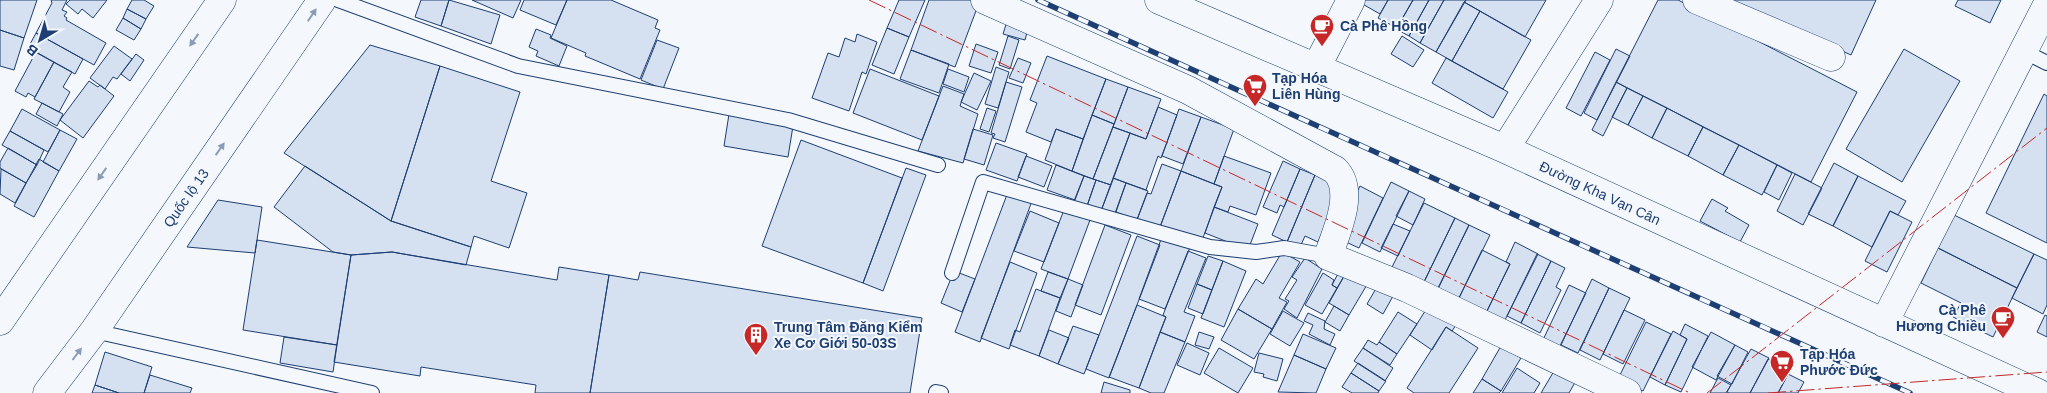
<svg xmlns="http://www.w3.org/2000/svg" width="2047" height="393" viewBox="0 0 2047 393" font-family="Helvetica,sans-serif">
  <rect width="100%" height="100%" fill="#f4f7fb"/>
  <path fill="#d5e0f0" stroke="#1d3f73" d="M0,0H37L24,38L0,30Z
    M51,0H67L62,10L67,12L64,16L67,18L66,20L106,43L94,65L36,33L52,3Z
    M70,0H107L93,18L82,9L78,14L66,4Z
    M132,0H144L154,6L146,19L127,9Z
    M421,0H449L441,26L415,17Z
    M449,0L500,15L491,44L441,26Z
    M472,0H521L513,18Z
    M524,0H567L556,25L520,10Z
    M567,0H611L658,20L655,28L660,30L640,79L585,56L586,53L551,38Z
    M899,0H925L909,37L887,28Z
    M929,0H980L955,67L911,50Z
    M1360,0H1388L1380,14L1359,2Z
    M1388,0H1413L1397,28L1378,18Z
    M1413,0H1429L1409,36L1396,29Z
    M1429,0H1444L1420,43L1409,36Z
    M1444,0H1466L1436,52L1420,43Z
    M1466,0H1546L1525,37L1464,2Z
    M1658,0H1678L1857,92L1811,182L1616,82Z
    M1720,0H1876L1851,55L1764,16Z
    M1958,0H2001L1990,23L1955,6Z
    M1464,2L1480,11L1452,61L1436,52Z
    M127,9L146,19L141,29L123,18Z
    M1480,11L1531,40L1503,89L1452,61Z
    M123,18L141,29L134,40L116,30Z
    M1008,18L1029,25L1025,40L1003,34Z
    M887,28L909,37L894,74L872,65Z
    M536,29L551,35L550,38L567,46L559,66L536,56L538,51L529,47Z
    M0,30L24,38L14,70L0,66Z
    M36,33L83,59L75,74L28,48Z
    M857,34L877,42L866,74L862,72L849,111L812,98L828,53L839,57L845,38L855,42Z
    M1008,36L1019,40L1010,69L999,65Z
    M1402,36L1424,50L1413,67L1391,54Z
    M657,40L679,48L663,89L641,80Z
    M976,44L998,52L991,73L969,66Z
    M370,45L440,66L391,221L284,153Z
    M114,46L132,59L117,79L113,77L105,89L90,78Z
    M1616,49L1630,56L1597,120L1584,113Z
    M1904,49L1960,81L1902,182L1846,149Z
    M911,50L949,64L939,93L900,79Z
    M36,52L54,62L35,97L28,93L26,97L15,91Z
    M1595,52L1610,60L1581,116L1566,108Z
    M136,54L144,60L130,81L121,74Z
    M1047,56L1106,79L1083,139L1056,129L1051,142L1026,132L1037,103L1030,100Z
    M1018,58L1031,63L1023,83L1009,78Z
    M1446,58L1508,92L1493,118L1432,83Z
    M54,62L72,72L63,87L70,92L59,112L34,99Z
    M440,66L520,92L491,181L527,193L509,248L474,236L471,247L391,221Z
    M996,67L1009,72L998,108L985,104Z
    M870,69L939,96L922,140L853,113Z
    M948,69L969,77L964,92L943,84Z
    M974,73L991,81L977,110L961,102Z
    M1106,79L1128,87L1114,124L1092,115Z
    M89,81L98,87L100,85L114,96L83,138L60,120Z
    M1006,82L1022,87L1005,142L993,138L995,134L991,133Z
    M1616,82L1627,88L1603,136L1592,130Z
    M943,86L964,94L960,106L978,114L963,163L918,151Z
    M1128,87L1161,99L1146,139L1113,127Z
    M1627,88L1643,96L1628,125L1612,117Z
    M2044,94L2047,96V243L1986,213Z
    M1643,96L1667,108L1652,138L1628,125Z
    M42,103L63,114L57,126L36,114Z
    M1158,107L1177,115L1161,158L1158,156L1146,190L1113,178L1130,133L1146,139Z
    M987,108L996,111L989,132L980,129Z
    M1667,108L1703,127L1688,156L1652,138Z
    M22,109L60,130L48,152L10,131Z
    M1179,109L1201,117L1183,164L1162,156Z
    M729,114L793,126L788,157L724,146Z
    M1092,115L1114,124L1093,179L1072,171Z
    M1201,117L1234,129L1214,184L1181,171Z
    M1113,127L1130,133L1111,185L1093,179Z
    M1703,127L1739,145L1723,175L1688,156Z
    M973,129L993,135L984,165L964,159Z
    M1056,129L1083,139L1072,171L1045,160Z
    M60,130L77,139L59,171L43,162Z
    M10,131L44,150L37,165L2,145Z
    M801,140L902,178L863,283L762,246Z
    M996,143L1027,154L1017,181L986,170Z
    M1739,145L1777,165L1762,195L1723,175Z
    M8,148L37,165L26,183L0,168V162Z
    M1026,156L1052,166L1044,187L1018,177Z
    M1224,156L1271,173L1256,215L1230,206L1228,212L1214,207L1222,187L1214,184Z
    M39,159L59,171L34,217L14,206Z
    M1283,161L1300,169L1284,207L1280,205L1277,213L1263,207Z
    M1834,163L1858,176L1833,226L1808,214Z
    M1162,164L1181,171L1160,227L1136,222L1147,193L1151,194Z
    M1056,165L1084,176L1075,200L1047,190Z
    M1777,165L1792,173L1779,200L1764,192Z
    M305,166L391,221L471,247L466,265L392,252L351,255L333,252L274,207Z
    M906,168L926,175L883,291L863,283Z
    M1,169L26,183L15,203L0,194Z
    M1300,169L1315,175L1287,242L1272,235Z
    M1181,171L1222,187L1201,243L1160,227Z
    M1795,174L1822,188L1803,225L1777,211Z
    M1315,175L1341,186L1318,242L1305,236L1300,247L1287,242Z
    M1084,176L1096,180L1087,206L1074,201Z
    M1858,176L1906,201L1898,215L1890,211L1872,247L1833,226Z
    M1113,178L1126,183L1114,216L1101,211Z
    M1096,180L1111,185L1101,211L1087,206Z
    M1391,182L1409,191L1380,252L1362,243Z
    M1126,183L1148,191L1137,220L1116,212Z
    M1360,186L1383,198L1359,248L1335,237Z
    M1409,191L1425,199L1413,225L1396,216Z
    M1008,192L1032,201L980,342L955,332Z
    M1712,199L1728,208L1725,211L1749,225L1740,242L1700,221Z
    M218,200L262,207L255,253L187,247Z
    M1424,203L1455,218L1423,284L1391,269Z
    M1214,207L1258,224L1248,250L1205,233Z
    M1064,210L1090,220L1068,279L1041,269Z
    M1030,211L1059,223L1044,262L1014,251Z
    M1890,211L1912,222L1887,272L1865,261Z
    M1954,215L2034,254L2017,288L1938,248Z
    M1455,218L1469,225L1437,291L1423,284Z
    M1393,224L1410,231L1398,256L1381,248Z
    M1105,225L1131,235L1101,315L1075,305Z
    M1469,225L1490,235L1458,300L1437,290Z
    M1163,234L1191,245L1165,309L1139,299Z
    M1137,236L1160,245L1109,378L1086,369Z
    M257,240L351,255L337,345L243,330Z
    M1515,242L1538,254L1504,322L1486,313L1510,264L1506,262Z
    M1938,248L2017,288L1993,337L1953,317L1961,303L1921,283Z
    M1482,250L1510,264L1486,313L1458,300Z
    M1188,251L1206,258L1184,312L1195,316L1185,342L1160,332L1166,317L1163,315Z
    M392,252L557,280L559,267L609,275L590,393H535L536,385L421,367L420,376L334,362L351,255Z
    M1282,252L1300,262L1279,298L1287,302L1272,329L1238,309L1256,279L1263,284Z
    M1537,254L1551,261L1521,323L1507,316Z
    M2034,254L2047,260V305L2043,314L2012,298Z
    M1208,256L1223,261L1212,290L1197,284Z
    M1305,258L1322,269L1297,318L1284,309L1289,301L1285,299L1297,280L1292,277Z
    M1223,261L1246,271L1224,327L1201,318Z
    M1551,261L1565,268L1556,287L1561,290L1540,333L1521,323Z
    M1010,262L1037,273L1009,349L981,338Z
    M1341,268L1347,271L1337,288L1332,285Z
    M954,271L975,279L962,312L941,303Z
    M1347,271L1368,283L1349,315L1329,303Z
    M640,272L922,318L910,393H590L609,275L638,280Z
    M1048,272L1068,279L1060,298L1041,291Z
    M1323,273L1334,280L1332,285L1337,288L1322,314L1305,305Z
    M1068,279L1083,285L1071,317L1056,311Z
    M1592,279L1609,288L1578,353L1561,345Z
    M1381,280L1397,289L1383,314L1367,304Z
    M1197,284L1212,290L1203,314L1188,308Z
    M1569,285L1586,293L1558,350L1542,342Z
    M1609,288L1630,298L1600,360L1580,350Z
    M1036,289L1060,298L1039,356L1010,345L1015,330L1020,332Z
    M1137,305L1166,317L1139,388L1109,377Z
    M1334,306L1349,315L1340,331L1325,322Z
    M1427,308L1458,322L1452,331L1446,327L1432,350L1410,335Z
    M1238,309L1272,329L1254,359L1221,340Z
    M1624,310L1645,320L1623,364L1603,354Z
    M1283,311L1304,323L1290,346L1270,334Z
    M1398,312L1417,324L1397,354L1379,342Z
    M1308,313L1325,321L1324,329L1335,334L1330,345L1309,334L1313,325L1304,321Z
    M2045,315L2047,316V337L2037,332Z
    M1646,322L1671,334L1643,391L1618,379Z
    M1685,324L1708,336L1681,392L1665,385L1687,339L1680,335Z
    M1073,326L1099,335L1084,374L1058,364Z
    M1446,327L1478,348L1449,393H1414L1407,388Z
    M1049,330L1069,338L1058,364L1039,356Z
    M1673,331L1687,339L1665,385L1650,377Z
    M1160,332L1185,342L1164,393H1151L1139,388Z
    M1199,332L1214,337L1209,349L1195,345Z
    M1711,332L1735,345L1716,380L1692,367Z
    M1303,334L1336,348L1326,369L1294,355Z
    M284,337L337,345L333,372L280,363Z
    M1368,340L1377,345L1379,342L1397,354L1390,365L1363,348Z
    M1187,343L1209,353L1200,375L1177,365Z
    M1735,345L1748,352L1732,384L1717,376Z
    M1501,346L1521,358L1501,391L1482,379Z
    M1219,348L1253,368L1238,393L1204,373Z
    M1363,348L1393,368L1385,381L1354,361Z
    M1751,349L1769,358L1750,393H1729L1727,392Z
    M105,352L152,367L144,393H119L95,385Z
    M1259,353L1283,359L1277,381L1263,377L1264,374L1254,372Z
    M1294,355L1326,369L1316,393L1278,392Z
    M1768,359L1790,371L1778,393H1750Z
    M1358,363L1386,381L1379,391L1351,373Z
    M1557,366L1577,379L1569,393H1541Z
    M1517,368L1540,383L1534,393H1502Z
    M1351,373L1379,391L1378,393H1352L1342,387Z
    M1788,374L1804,382L1798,393H1778Z
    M150,375L192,388L190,393H144Z
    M1718,378L1731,385L1726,393H1710Z
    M1482,379L1501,391L1499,393H1473Z
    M1104,382L1130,390V393H1101Z
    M95,385L119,393H92Z"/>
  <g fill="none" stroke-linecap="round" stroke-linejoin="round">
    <defs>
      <path id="service" d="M338,0L518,66L788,120L938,165
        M2023,51L2047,63
        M952,273L983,182L1210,247L1256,252L1284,248L1328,256
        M94,331L372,393
        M936,392L941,393"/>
      <path id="minor" d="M985,0L1188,90L1335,170C1356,191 1336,233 1328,256L1407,288L1627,393
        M1159,0L1505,149L2038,393
        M1697,0L1831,57
        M1316,68L1351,0
        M1505,149L1599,0
        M1884,323L2047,5"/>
      <path id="trunk" d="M0,321L222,0
        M47,393L94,331L322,0"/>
    </defs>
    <use href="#service" stroke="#1d3f73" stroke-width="16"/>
    <use href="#minor" stroke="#1d3f73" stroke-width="29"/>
    <use href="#trunk" stroke="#1d3f73" stroke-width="29"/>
    <use href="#service" stroke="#f4f7fb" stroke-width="14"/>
    <use href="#minor" stroke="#f4f7fb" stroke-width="28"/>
    <use href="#trunk" stroke="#f4f7fb" stroke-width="28"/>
    <defs>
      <path id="rail" d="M1038,0L1910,393"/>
    </defs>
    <use href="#rail" stroke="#1d3f73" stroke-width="5.5"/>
    <use href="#rail" stroke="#f4f7fb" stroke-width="4" stroke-dasharray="11" stroke-linecap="butt"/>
    <path stroke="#c62828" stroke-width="1" stroke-dasharray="18 4 2.5 4" stroke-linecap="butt" d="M869,0L1690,393
      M1707,393L2047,128
      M1768,393L2047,372"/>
  </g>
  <defs><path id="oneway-solid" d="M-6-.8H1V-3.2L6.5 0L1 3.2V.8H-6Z" transform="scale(1.25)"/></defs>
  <g fill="#889bb7">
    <use href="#oneway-solid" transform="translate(312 15) rotate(-56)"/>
    <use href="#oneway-solid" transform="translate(194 40) rotate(125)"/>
    <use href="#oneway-solid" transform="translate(220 149) rotate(-55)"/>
    <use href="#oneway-solid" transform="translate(102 174) rotate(125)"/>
    <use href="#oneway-solid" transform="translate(77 354) rotate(-53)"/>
  </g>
  <defs>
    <symbol id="cafe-pin" viewBox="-11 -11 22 30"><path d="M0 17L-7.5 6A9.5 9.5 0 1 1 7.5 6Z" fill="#c62828" stroke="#f4f7fb"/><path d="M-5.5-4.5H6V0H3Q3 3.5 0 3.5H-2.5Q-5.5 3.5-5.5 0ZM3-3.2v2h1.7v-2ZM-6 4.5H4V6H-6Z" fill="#fff"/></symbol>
    <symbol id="supermarket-pin" viewBox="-11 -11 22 30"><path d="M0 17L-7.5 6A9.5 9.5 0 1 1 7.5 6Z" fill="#c62828" stroke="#f4f7fb"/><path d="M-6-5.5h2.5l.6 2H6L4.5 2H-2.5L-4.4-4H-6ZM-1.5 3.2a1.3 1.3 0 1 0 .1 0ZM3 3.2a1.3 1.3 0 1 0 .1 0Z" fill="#fff"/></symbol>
    <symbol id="building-pin" viewBox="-11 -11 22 30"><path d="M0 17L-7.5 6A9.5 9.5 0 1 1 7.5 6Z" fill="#c62828" stroke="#f4f7fb"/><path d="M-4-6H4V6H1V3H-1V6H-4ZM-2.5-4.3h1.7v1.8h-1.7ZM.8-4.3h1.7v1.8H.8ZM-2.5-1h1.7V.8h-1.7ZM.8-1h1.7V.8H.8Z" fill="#fff"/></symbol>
  </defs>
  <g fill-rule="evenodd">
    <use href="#cafe-pin" x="1308" y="12" width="28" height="38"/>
    <use href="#supermarket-pin" x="1241" y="72" width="28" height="38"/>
    <use href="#cafe-pin" x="1989" y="304" width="28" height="38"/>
    <use href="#building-pin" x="742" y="321" width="28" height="38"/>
    <use href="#supermarket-pin" x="1768" y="348" width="28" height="38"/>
  </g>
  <g text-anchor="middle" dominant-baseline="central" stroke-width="4" stroke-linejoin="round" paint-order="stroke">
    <g font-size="14" font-weight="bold" fill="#1d3f73" stroke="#f4f7fb" text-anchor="start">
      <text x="1340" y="26">Cà Phê Hồng</text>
      <text x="1272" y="78">Tạp Hóa<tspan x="1272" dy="16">Liên Hùng</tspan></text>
      <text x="1986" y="310" text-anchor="end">Cà Phê<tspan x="1986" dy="16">Hương Chiều</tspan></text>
      <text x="774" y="327">Trung Tâm Đăng Kiểm<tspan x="774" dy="16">Xe Cơ Giới 50-03S</tspan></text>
      <text x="1800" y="354">Tạp Hóa<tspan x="1800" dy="16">Phước Đức</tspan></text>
    </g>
    <g font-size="14" fill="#1d3f73" stroke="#f4f7fb">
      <text transform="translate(1600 193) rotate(25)">Đường Kha Vạn Cân</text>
      <text transform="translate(186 198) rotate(-55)">Quốc lộ 13</text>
    </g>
  </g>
  <g transform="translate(40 40) rotate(218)" stroke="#f4f7fb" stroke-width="4" paint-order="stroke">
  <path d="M0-4L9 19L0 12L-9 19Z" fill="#1d3f73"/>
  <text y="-8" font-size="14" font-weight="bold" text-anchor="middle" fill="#1d3f73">B</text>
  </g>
</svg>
